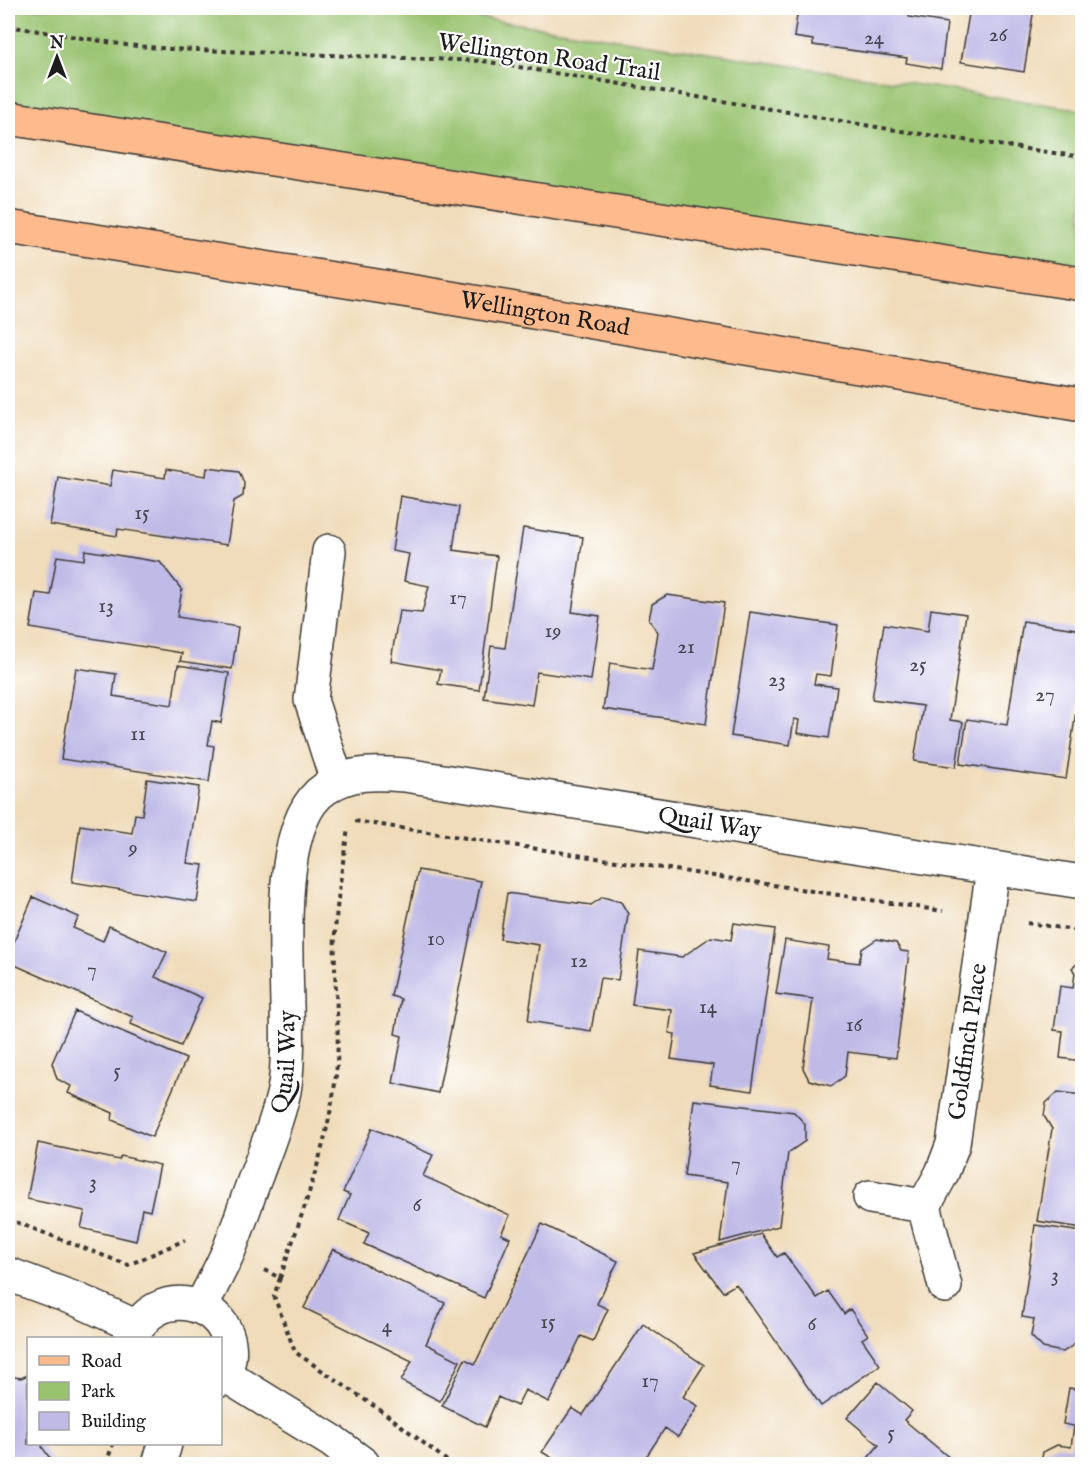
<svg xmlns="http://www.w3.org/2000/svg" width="1090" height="1472" viewBox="0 0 1090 1472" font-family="'IM FELL English',serif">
  <rect width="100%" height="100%" fill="#fff"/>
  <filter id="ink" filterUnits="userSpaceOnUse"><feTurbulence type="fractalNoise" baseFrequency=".0167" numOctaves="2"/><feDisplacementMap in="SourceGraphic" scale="12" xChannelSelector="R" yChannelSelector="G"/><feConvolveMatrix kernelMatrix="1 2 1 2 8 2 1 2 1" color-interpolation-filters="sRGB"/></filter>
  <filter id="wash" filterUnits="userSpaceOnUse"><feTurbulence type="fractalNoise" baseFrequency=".008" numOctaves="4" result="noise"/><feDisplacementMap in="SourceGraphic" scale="24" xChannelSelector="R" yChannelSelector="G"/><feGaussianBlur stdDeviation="1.35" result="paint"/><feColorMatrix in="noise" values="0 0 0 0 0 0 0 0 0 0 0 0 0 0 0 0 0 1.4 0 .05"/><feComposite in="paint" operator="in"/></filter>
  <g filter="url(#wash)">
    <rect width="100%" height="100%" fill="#f0dcba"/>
    <path fill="#99c36f" stroke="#5a7046" stroke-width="1.5" d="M8,8H415L1082,110V281L8,119Z"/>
    <g id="blocks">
      <path fill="#c0bae7" d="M798,8H911L909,17L947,23L941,69L906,63L907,58L813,45V40L794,37Z
        M970,8H1034L1024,72L961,62Z
        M207,467L239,471L244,483L243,496L234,501L227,545L118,529L117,536L50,525L58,477L110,486L113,470L165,478L166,470L206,476Z
        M400,496L459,507L453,550L497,556L479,690L438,684L441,670L391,661L399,611L422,613L429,586L404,581L409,554L392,551Z
        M523,528L583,537L572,612L600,616L591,680L537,672L532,705L484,698L491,646L505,648Z
        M85,550L160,562L182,590L177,617L238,627L232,669L180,661L182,653L30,628L36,593L50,595L57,556L84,560Z
        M667,595L724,603L706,724L603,709L610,663L652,670L658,632L649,620L652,604Z
        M931,609L966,614L950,720L963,722L956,767L914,761L923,706L872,699L884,624L928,631Z
        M750,612L838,625L831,676L816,674L814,684L837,687L829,738L797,733L799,720L794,719L790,745L731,736Z
        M1023,621L1082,630V670L1066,779L960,764L967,719L1007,725Z
        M178,665L229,673L221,723L212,721L208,745L214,746L209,782L61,759L76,668L116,674L113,696L172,705Z
        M147,779L199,787L187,863L203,865L197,902L72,882L80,825L132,833L135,814L142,815Z
        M418,870L481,881L438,1093L393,1083L402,1036L395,1034L401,999L391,996Z
        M507,893L591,905L603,897L621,902L628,914L618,980L600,978L591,1031L528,1021L539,945L500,939Z
        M33,897L79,917L73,928L103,941L109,926L167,952L155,977L202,998L181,1046L131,1024L133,1017L8,962V956Z
        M734,923L775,929L752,1091L710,1085L713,1065L671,1059L675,1034L669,1033L672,1010L632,1005L639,951L682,957L711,937L731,940Z
        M877,939L896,943L901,951L909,952L896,1058L848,1052L845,1076L831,1086L809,1080L803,1068L813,999L776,994L785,940L829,947L827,959L859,963L862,949Z
        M1082,960V1061L1060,1058L1063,1031L1054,1030L1060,986L1073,988L1075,973L1072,968Z
        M75,1011L186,1059L152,1137L112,1120L113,1113L68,1093L71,1086L57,1079L52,1063Z
        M1058,1092L1082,1095V1228L1037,1221L1052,1129L1044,1116L1046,1103Z
        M694,1100L794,1112L805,1124V1141L788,1153L779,1226L720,1242L728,1182L684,1176Z
        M372,1128L433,1155L423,1176L510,1215L501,1234L510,1238L484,1298L364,1244L369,1233L339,1220L350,1195L343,1192Z
        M38,1143L119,1160L121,1156L160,1165L150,1211L142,1209L136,1241L81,1228L85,1211L27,1199Z
        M542,1224L618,1261L597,1304L608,1309L593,1341L581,1336L549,1402L525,1390L517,1406L498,1397L485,1427L442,1406L465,1359L475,1364Z
        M1035,1225L1082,1232V1333L1080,1332L1079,1341L1063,1352L1043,1348L1031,1336L1034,1319L1022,1317Z
        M761,1234L777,1257L784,1253L817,1298L828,1291L844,1314L850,1309L868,1335L862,1339L880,1365L821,1406L736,1284L723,1292L694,1253Z
        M333,1249L445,1303L426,1344L460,1361L440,1401L401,1381L412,1361L304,1308Z
        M643,1324L704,1365L683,1397L698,1406L678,1437L665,1428L644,1460L652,1464H562L542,1452L572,1408L583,1415Z
        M28,1375V1444H43L42,1447L54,1464H8V1376L21,1378Z
        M878,1382L912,1411L904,1420L957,1464H863L879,1445L847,1418Z
        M1069,1388L1082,1390V1464H1041L1043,1452L1057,1445L1071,1447L1074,1426L1063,1424Z"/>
    </g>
  </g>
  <g filter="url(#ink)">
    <use href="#blocks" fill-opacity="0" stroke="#3c3934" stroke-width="1.5"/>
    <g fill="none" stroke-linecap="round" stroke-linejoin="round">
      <defs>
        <g id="minor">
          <path d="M329,551L311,700L337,781"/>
          <path d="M870,1197L924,1206L945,1286"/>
          <path id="s1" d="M924,1206L942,1173L953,1144L993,869"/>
          <path d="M8,1274L78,1300L137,1327"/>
          <path id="s2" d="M201,1307C210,1288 221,1269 229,1250C239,1225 247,1199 257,1173C267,1146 278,1119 284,1091C298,1020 261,830 326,788C350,771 377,773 405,775L1082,882"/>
          <path d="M133,1338C152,1281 237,1299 229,1359C227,1367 226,1374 220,1380"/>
          <path d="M225,1375L332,1441L363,1464"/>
          <path d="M159,1464L165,1444"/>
        </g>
        <g id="primary">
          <path d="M8,118L1082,284"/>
          <path id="s3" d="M8,227L421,293L1082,405"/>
        </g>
      </defs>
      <use href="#minor" stroke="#3c3934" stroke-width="36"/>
      <use href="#primary" stroke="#3c3934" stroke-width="36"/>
      <path stroke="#3c3934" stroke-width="4" stroke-dasharray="4.5 4.5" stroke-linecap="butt" d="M8,26L126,45L171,49L483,61L901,131L1082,157
        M355,821L943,911
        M1027,923L1082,931
        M8,1219L128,1265L185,1240
        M264,1270L280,1278L274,1296L295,1352L390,1417L451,1464
        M280,1278C303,1211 328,1145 336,1075C341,1028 333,980 335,933C337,898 343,863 348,828
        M106,1464L113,1444"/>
      <use href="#minor" stroke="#fff" stroke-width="33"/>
      <use href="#primary" stroke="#fcba8d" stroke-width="33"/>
    </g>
  </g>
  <g text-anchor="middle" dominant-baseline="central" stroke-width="4.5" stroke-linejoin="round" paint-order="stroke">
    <g font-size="21" fill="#45444f">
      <text x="998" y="35">26</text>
      <text x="874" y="38">24</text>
      <text x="142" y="513">15</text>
      <text x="458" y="598">17</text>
      <text x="106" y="606">13</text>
      <text x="553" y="631">19</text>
      <text x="686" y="647">21</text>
      <text x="918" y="665">25</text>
      <text x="777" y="680">23</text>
      <text x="1045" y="695">27</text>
      <text x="138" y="734">11</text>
      <text x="133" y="848">9</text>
      <text x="436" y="939">10</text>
      <text x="579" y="961">12</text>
      <text x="92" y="970">7</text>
      <text x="708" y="1007">14</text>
      <text x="854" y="1025">16</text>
      <text x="117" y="1071">5</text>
      <text x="736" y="1164">7</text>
      <text x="93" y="1182">3</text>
      <text x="417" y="1205">6</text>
      <text x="1055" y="1275">3</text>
      <text x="548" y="1322">15</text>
      <text x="812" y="1324">6</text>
      <text x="387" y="1326">4</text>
      <text x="650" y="1381">17</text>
      <text x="891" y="1433">5</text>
    </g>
    <g font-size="24" fill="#1c1c1c" stroke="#fff">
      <text transform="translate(549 58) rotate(8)">Wellington Road Trail</text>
      <text stroke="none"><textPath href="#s3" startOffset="544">Wellington Road</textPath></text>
      <text stroke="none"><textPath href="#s2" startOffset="936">Quail Way</textPath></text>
      <text stroke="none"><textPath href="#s1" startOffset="172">Goldfinch Place</textPath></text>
      <text stroke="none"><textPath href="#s2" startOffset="261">Quail Way</textPath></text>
    </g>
  </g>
  <rect width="1090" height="1472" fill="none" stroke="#fff" stroke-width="30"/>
  <rect x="27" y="1337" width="195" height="108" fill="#ffffff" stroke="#a4a4a4" stroke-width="1.5"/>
  <rect x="39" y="1356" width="30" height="9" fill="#fcba8d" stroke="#a4a4a4" stroke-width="1.5"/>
  <text x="81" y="1367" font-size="18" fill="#1c1c1c">Road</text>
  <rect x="39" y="1382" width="30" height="18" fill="#99c36f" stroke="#a4a4a4" stroke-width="1.5"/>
  <text x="81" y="1397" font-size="18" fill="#1c1c1c">Park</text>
  <rect x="39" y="1412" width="30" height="18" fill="#c0bae7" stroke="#a4a4a4" stroke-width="1.5"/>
  <text x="81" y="1427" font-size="18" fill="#1c1c1c">Building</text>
  <g transform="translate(57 57)" stroke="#ffffff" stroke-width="4.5" paint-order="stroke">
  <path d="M0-4.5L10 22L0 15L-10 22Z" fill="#1c1c1c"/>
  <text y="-9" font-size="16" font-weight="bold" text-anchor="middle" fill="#1c1c1c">N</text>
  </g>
</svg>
